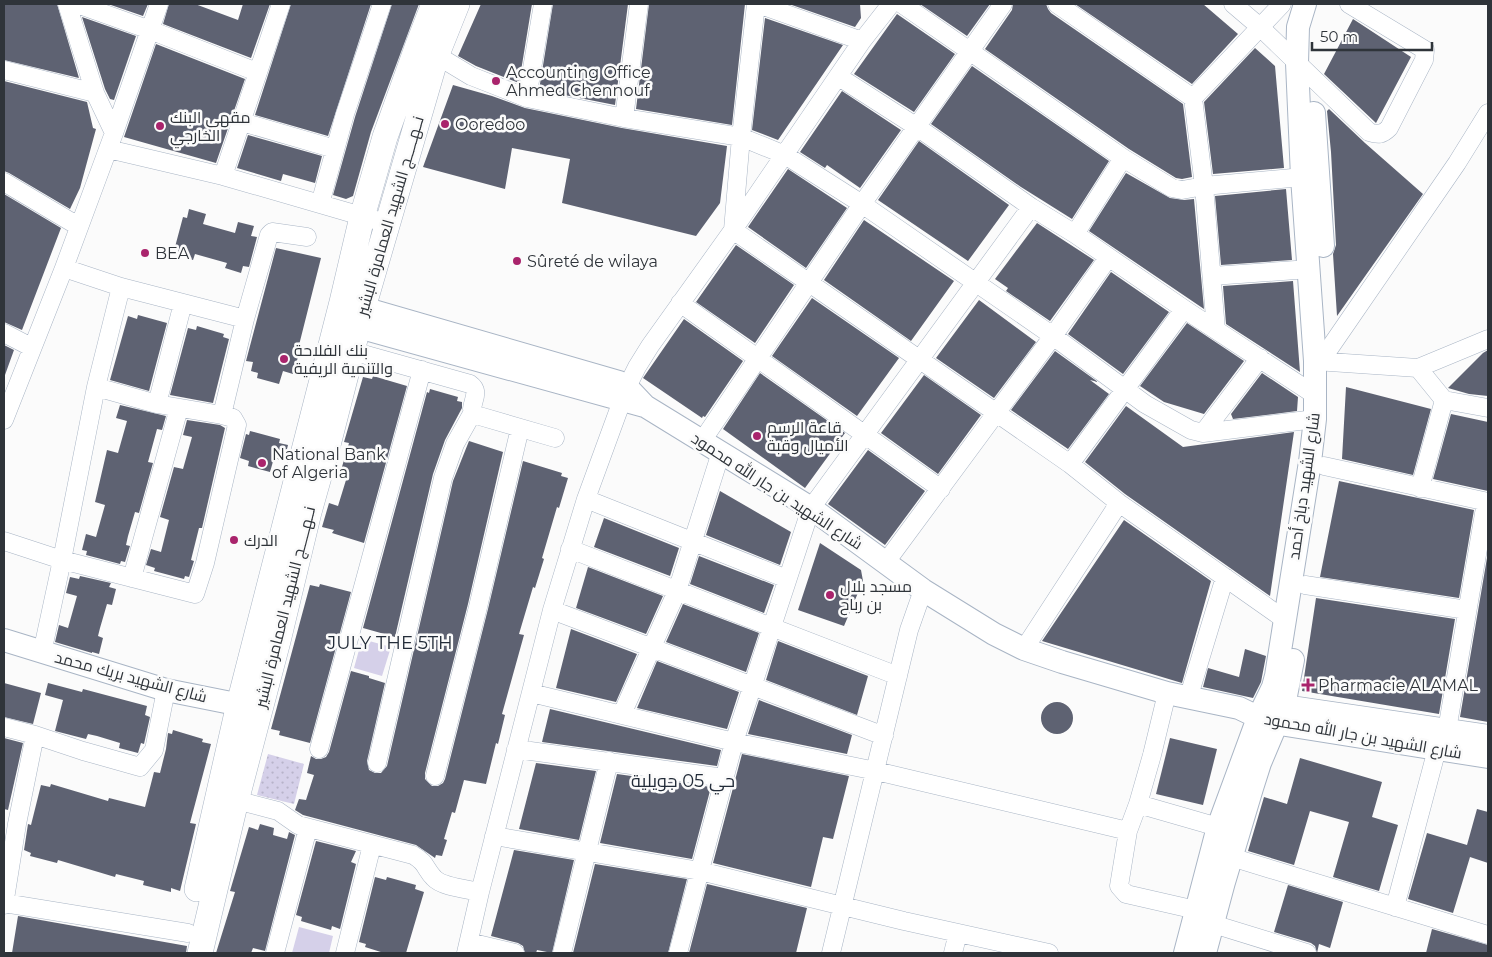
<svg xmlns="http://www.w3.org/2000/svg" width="1492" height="957" viewBox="0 0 1492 957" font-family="Montserrat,Cairo,sans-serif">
  <defs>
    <pattern id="park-dots" width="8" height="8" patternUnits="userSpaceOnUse" patternTransform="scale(1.25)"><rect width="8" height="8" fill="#d5d0e9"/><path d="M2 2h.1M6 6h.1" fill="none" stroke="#b7b3c9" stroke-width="1.8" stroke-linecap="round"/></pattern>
  </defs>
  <rect width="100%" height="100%" fill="#fbfbfb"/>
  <path fill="url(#park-dots)" d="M268,754L304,764L294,804L257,795Z"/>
  <path fill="#d5d0e9" d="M362,639L391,647L382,676L354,668Z
    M299,927L333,936L329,953H292Z"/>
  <path fill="#5e6272" d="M4,4H57L79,78L4,60Z
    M108,4H148L143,16Z
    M169,4H195L238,20L243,4H270L251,58L163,24Z
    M291,4H371L328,136L255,115Z
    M392,4H419L371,132L353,196L346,199L333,195L355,117Z
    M481,4H532L519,83L476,66L458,56Z
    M553,4H628L615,105L539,90Z
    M649,4H745L732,125L636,109Z
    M789,4H860L861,18L855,27Z
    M920,4H990L967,36Z
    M1013,4H1046L1048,9L1051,13L1183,104L1192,177L1182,179L1176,178L1129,149L985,49L1012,10Z
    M1075,4H1203L1238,34L1192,84Z
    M897,14L955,54L914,112L854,74Z
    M82,17L136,36L114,100L110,99L105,89Z
    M765,18L843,45L778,140L752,130Z
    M1353,19L1411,57L1376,123L1324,74Z
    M156,44L245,79L216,163L124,137Z
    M1255,48L1275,66L1284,168L1213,174L1204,102Z
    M972,66L1109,161L1072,219L1021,187L931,124Z
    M4,81L87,102L93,128L96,129L80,188L70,209L9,173L4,171Z
    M453,85L492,96L525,108L622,128L727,146L720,203L696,236L562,203L570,159L512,148L505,189L423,167Z
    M842,91L901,130L860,188L827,165L825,168L800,152Z
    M1329,109L1365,143L1423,194L1337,316L1333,254L1336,245L1331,152L1327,111Z
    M248,135L322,156L315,183L283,174L281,181L237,168Z
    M919,141L1009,205L968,261L878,200Z
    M788,169L847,208L806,268L748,227Z
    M1126,173L1170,198L1184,200L1194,199L1204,309L1089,231Z
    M1286,189L1292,260L1221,265L1215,196Z
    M4,194L61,228L22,330L4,322Z
    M189,209L206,214L203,224L235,233L238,222L254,226L251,236L257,237L249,267L243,266L241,273L225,268L227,263L195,254L193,260L177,255L179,248L175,247L183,217L187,218Z
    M864,220L954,281L911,341L824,280Z
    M1037,223L1094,260L1050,321L1006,291L1008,288L995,279Z
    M736,245L794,285L755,343L696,302Z
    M276,248L321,258L296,357H298L293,374L283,371L279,384L257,378L258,373L251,371L253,362L246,361Z
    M1111,272L1169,312L1123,374L1068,334Z
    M1293,281L1300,372L1226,324L1223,286Z
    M812,298L899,358L857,416L772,356Z
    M979,300L1036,342L994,398L936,358Z
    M138,315L167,323L149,391L110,380L128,316L137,319Z
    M684,319L743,361L705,417L703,416L702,418L643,378Z
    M1187,323L1244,361L1204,414L1164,402L1140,386Z
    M197,326L224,334L223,337L229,339L213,403L170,395L188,328L196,330Z
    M4,345L14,350L5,375H4Z
    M1488,350V396L1469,394L1448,388L1483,353Z
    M1055,351L1098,382L1090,380L1109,394L1068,449L1011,410Z
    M760,373L845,433L805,488L723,429Z
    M1262,373L1298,397L1297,411L1233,419L1231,414Z
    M924,375L981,415L938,474L881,433Z
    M373,376L407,386L364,543L332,533L334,530L322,527L329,503L338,506L346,480L339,477L349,443L344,442L363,377L372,379Z
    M1346,387L1431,409L1413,475L1342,459Z
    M430,389L458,397L457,401L462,402V408L445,440L433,474L395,637L363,628L427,392L429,393Z
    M120,405L166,416L162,430L157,429L148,462L153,463L139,513L135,512L128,536L126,545L130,546L125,562L121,561L120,564L86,555L87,551L82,550L86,534L96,537L105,505L95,502L107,450L118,453L127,421L116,418Z
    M1126,406L1183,447L1294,432L1270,596L1125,494L1085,462Z
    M1451,414L1488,422V491L1433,479Z
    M187,420L220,425L225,428L202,528H199L191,560L194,561L189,577L185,576L184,579L154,571L155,568L146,565L151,549L161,552L169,520L160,517L174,467L183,469L192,437L183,435Z
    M250,431L280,439L279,443L288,445L284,461L274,458L270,472L248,466L249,461L240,458L246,434L249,435Z
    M469,441L503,452L468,604L425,773V779L432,786H438L443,783L445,779L488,609L523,461L562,473L561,476L568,478L559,508L557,507L542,558L544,559L535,588L533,587L519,634L524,635L502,714L505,715L498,744L496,743L486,784L464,780L455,813L452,812L444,839L447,840L442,856L436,855L435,858L416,845L303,815L295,810L299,799L306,800L314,775L307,773L311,756L316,759H321L326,757L329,752L351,671L369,676V678L385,683L367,761L369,770L375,773H381L387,766L453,481Z
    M868,450L925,491L885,545L828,504Z
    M1339,481L1474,510L1459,598L1320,577Z
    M720,491L791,532L780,565L706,535Z
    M604,518L679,548L670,576L594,547Z
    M1124,520L1211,581L1182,683L1042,641Z
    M820,543L861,570L863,581L844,626L798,610Z
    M1488,552V722L1460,717Z
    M699,556L774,585L764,613L690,584Z
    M588,567L663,596L646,634L576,608Z
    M80,576L111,583L109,587L116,589L112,605L107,604L100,628L98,636L103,638L99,654L92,652V653L55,642L59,625L68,628L77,596L66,593L70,577L79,579Z
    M320,584L351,592L310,743L279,735L280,731L271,729L310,585L319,587Z
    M1316,598L1455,619L1439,714L1302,691Z
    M683,604L759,633L746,672L666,642Z
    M571,629L637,654L616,702L556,688Z
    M778,641L868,676L857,715L766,680Z
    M1245,649L1266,656L1261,682L1253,698L1203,687L1208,668L1239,677Z
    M657,661L739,692L727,729L637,708Z
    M4,683L41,693L33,724L4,717Z
    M48,683L82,692L83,689L147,706L145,715L150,717L144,744L141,743L138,753L119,748L120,743L97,736L88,734L86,739L55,731L63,700L45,695Z
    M759,700L852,735L847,754L748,734Z
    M1041 718a16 16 0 1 1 32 0a16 16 0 1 1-32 0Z
    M550,709L721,750L717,766L542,742Z
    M173,730L203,739L202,742L211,744L190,823L196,824L180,891L171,888V892L143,885L144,881L116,874L115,877L58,860L57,863L30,856L31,853L24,850L28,824L31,825L41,785L50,787L51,784L108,801L109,798L145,807L154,772L160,773L166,749L168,733L172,734Z
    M4,738L23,743L8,810L4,809Z
    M1170,738L1217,749L1203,805L1156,794Z
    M742,754L849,776L833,839L823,837L811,887L713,863Z
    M1300,758L1382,782L1372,817L1398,825L1379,891L1333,877L1349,822L1310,811L1294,865L1248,851L1264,797L1287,804Z
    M536,763L596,771L579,840L519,829Z
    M617,774L711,787L692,859L600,843Z
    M1477,809L1488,812V863L1470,857L1453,913L1408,899L1427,833L1467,845Z
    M260,824L274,828L273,835L287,839L289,832L295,835L265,951L253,948L251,953H216L235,892L230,891L249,827L258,830Z
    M316,841L356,851L351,862L356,864L340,929L332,926L331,930L301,921L302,917L296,915Z
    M514,850L574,860L552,953L537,950L536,953H525L523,946L518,943L491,936Z
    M595,864L687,879L668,953H573Z
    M375,877L386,880L387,877L416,885L415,889L424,892L406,953H384L365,947L366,944L359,942Z
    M707,884L807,908L796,953H689Z
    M1288,885L1343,902L1330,948L1319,944L1317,953L1315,946L1311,943L1274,932Z
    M18,916L187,946L186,953H12Z
    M1432,929L1488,945V953H1426Z"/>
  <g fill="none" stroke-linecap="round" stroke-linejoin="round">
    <defs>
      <path id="minor" d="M77,4L150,30L257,72
        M756,4L741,137L733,230L1070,464L1119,503L1284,619
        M758,4L862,41
        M902,4L1123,158L1172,188L1182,190L1204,186L1314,176
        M1057,4L1193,98
        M1233,4L1260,27L1369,132C1378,135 1382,135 1389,128L1424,60L1425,50L1349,4
        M428,50L471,76L527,98L624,118L741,137L785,155L862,204L1053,336L1145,404L1191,430L1203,433L1315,419
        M4,70L95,93
        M839,77L917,127L1031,207L1075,234L1184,309L1315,395
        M527,98L543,4
        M624,118L639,4
        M242,122L335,149
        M114,133L159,4
        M108,149L223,176L389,224
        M223,176L281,4
        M4,182L78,226
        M320,204L345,114L382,4
        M1075,234L1123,158
        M64,268L121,287L245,319
        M1212,276L1310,269
        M680,303L941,489
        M1216,330L1204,186L1193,98L1282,4
        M4,333L31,347
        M1329,349L1457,163L1488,113
        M352,351L470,384C480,391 473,399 472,409L476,415L555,438
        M1315,361L1418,368L1488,339
        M1418,368L1444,400L1488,408
        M96,387L157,404L222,415L245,319L269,235L272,232L307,237
        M157,404L183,303
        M4,420L64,268L114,133L95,93L67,4
        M1203,433L1260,358
        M702,441L862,204L1003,4
        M1070,464L1184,309
        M1324,466L1488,502
        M1420,488L1444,400
        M586,499L787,579
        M4,541L62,560L195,594L205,563L237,425L233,418L222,415
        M570,549L898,676
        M886,562L1053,336L1108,258
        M132,578L179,408
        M1305,585L1467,610
        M552,610L884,736
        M1024,649L1119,503
        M42,653L62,560L96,387L121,287
        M531,693L734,742L876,771L1128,831L1138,804L1218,827
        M1188,699L1225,577
        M622,714L677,591L721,452
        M4,727L35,735
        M1447,730L1486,502
        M319,749L422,370
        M516,749L724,778
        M377,763L443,478L455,444L473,412
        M435,776L478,607L520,428
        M236,800L278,811L298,825L413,855C427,863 425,869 434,878C442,887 468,889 480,892
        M1138,804L1152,755L1167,693
        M1128,831L1119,886L1126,894L1196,910
        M494,836L700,871L904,921L1049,953
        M1221,854L1488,935
        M4,903L188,933
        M4,905L17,824L35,735L83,751L140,767L154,750L166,690
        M1395,907L1437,749
        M1213,924L1307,953
        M469,942L515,953
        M275,953L308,828
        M345,953L372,845
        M466,953L480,892L552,610L586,499L627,387L637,367L650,346L733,230L862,41L891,4
        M562,953L609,761
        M678,953L734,742L811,508L1031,207
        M831,953L909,630L923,590
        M953,953L958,933"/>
      <path id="tertiary" d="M1314,113L1323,246
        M346,303L619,382L627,387L645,406L811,508L923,590L994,634L1024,649L1062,662L1167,693L1239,708L1268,722L1488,757
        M340,322L644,406
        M4,640L166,690L256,708
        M1270,704L1488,736
        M1185,953L1218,827L1258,718L1273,687L1276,676L1310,462L1315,419V361L1302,177L1297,63L1298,27L1305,4
        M1205,953L1224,882L1252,788L1260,763L1284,706L1293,660"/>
      <path id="secondary" d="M197,889L239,704L342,302L362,217L385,137L418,45L434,4
        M200,953L234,809L278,641L309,512L329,441L363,308L437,54L457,4"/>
    </defs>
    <use href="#minor" stroke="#a9b5c5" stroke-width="19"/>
    <use href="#tertiary" stroke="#a9b5c5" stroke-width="24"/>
    <use href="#secondary" stroke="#a9b5c5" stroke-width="26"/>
    <use href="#minor" stroke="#fff" stroke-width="18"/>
    <use href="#tertiary" stroke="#fff" stroke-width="22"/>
    <use href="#secondary" stroke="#fff" stroke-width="25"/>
  </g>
  <g fill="#a9246c" stroke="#fbfbfb" stroke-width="2">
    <circle cx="496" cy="81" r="5"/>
    <circle cx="445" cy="124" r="5"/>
    <circle cx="160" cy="126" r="5"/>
    <circle cx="145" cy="253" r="5"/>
    <circle cx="517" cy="261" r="5"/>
    <circle cx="284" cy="359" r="5"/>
    <circle cx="757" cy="436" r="5"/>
    <circle cx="262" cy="463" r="5"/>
    <circle cx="234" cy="540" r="5"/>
    <circle cx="830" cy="595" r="5"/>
    <path d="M1305.5 677.5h5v5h5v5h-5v5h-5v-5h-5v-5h5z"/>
  </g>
  <g text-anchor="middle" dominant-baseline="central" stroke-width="5" stroke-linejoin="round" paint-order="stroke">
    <g font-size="16" fill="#2f343a" stroke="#fbfbfb" text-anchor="start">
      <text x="506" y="72">Accounting Office<tspan x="506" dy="18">Ahmed Chennouf</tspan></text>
      <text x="170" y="117">مقهى البنك<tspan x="170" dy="18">الخارجي</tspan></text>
      <text x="455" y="124">Ooredoo</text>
      <text x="155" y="253">BEA</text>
      <text x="527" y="261">Sûreté de wilaya</text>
      <text x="294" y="350">بنك الفلاحة<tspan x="294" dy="18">والتنمية الريفية</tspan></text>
      <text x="767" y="427">قاعة الرسم<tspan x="767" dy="18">الأميال وقبة</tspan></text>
      <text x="272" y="454">National Bank<tspan x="272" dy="18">of Algeria</tspan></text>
      <text x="244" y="540">الدرك</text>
      <text x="840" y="586">مسجد بلال<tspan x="840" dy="18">بن رباح</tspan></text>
      <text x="1318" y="685">Pharmacie ALAMAL</text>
    </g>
    <g font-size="16" fill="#2f343a" stroke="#fbfbfb">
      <text transform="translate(390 216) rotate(-74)">نــهـــــج الشهيد العمامرة البشير</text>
      <text transform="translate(1304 486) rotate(-82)">شارع الشهيد دباخ أحمد</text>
      <text transform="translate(777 491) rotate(33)">شارع الشهيد بن جار الله محمود</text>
      <text transform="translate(285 607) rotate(-76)">نــهـــــج الشهيد العمامرة البشير</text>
      <text transform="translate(131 677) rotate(15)">شارع الشهيد بريك محمد</text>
      <text transform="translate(1363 736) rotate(10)">شارع الشهيد بن جار الله محمود</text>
    </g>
    <g font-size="18" fill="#222b38" stroke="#fbfbfb">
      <text x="390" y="643">JULY THE 5TH</text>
      <text x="683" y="781">حي 05 جويلية</text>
    </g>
  </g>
  <rect width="1492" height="957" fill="none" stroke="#2f343a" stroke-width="10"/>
  <path d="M1312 42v8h120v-8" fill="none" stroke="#2f343a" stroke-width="2.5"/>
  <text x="1320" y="42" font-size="15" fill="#2f343a" stroke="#fbfbfb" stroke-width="4" paint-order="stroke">50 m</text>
</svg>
